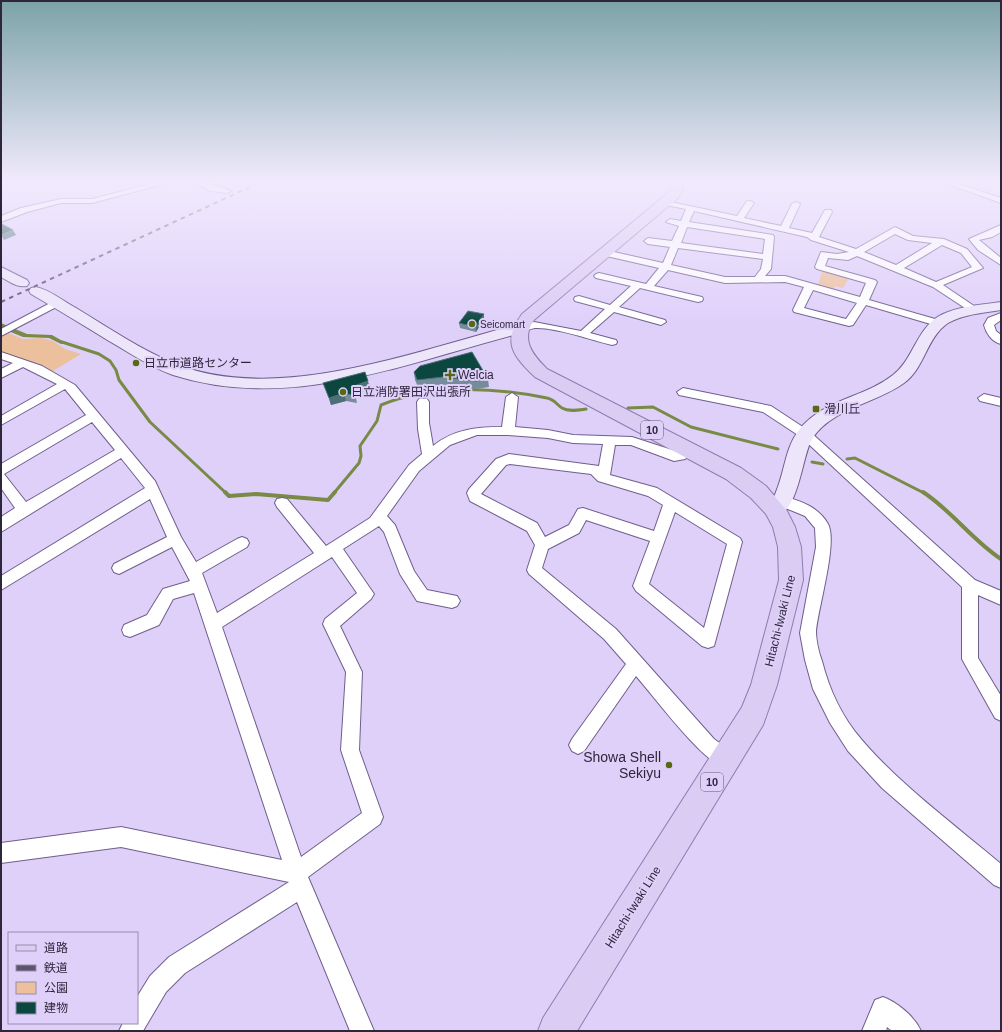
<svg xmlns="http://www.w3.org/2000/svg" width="1002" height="1032" viewBox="0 0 1002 1032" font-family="Helvetica,'Noto Sans JP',sans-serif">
  <rect width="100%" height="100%" fill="#dfd0fa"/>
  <path fill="#ecc09d" d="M823,268L850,276L843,288L835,286L832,293L817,288Z
    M3,331L23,339L42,338L53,341L65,349L81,354L48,374L1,355V333Z"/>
  <path fill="#788a45" d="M1,323L27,334L52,335L66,343L61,344L49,338L23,337L1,328Z"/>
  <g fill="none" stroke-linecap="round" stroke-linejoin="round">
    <path stroke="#788a45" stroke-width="3" d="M62,342L99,354L110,361L116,370L119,380L150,422L226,493
      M628,408L653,407L691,427L778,449
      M847,459L855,458L924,493
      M812,462L823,464
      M334,493L359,463L361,456L360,446L377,421L381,405C433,384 492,387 547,398C554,399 557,405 562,408C569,412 578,410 586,409"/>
    <path stroke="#788a45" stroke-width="4" d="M225,492L229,496L256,494L328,500L335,492
      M923,492C952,511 972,540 1001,559"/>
    <defs>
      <path id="street" d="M166,180H178L92,203H61L27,212L1,222V216L21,208L61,199H92Z
        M188,180H198L231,191L227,193L211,191Z
        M937,180H947L1001,198V203Z
        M661,200L737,216L747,201H750L754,203L744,218L781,226L792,204L796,202L800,204L789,228L812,233L825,210H831L832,212L819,237L856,249L895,227L913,236L944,239L967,249L983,268L943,285L980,310L979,312H971L933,287L857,256L848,260L828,258L825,266L875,280L877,282L869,300L942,321L943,323L942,325H934L866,305L853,325L849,326L794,312L793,310L804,287L785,282L725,283L668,270L654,286L702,297L703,299L702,301L698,302L640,288L619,307L665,320L666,322L661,325L614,312L590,333L616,340L617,342L616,344L612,345C591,340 555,327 535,328C528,329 523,333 516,331L515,329L516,327L534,322L581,331L605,309L575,301L574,299L575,297L579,296L610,305L631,286L596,278L594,276L596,274L599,273L646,284L659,268L602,255L600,253L605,250L663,263L670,247L648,244L644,241L648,238L672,241L679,226L666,222L670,219L681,221L686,209L661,204ZM694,211L807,237L811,240L849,252L837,254L821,252L815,267L817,269L866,283L860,297L785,276H765L771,269L774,237L773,235L689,222ZM687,227L765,239L763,254L681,243ZM895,234L908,240L932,243L896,265L864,252ZM942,245L961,253L972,267L936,282L904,268ZM678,248L763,259L761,269L755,277H725L671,265ZM813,290L857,303L846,319L804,308Z
        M1001,225V232L992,237L979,240L1001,258V265L978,250L969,239Z
        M56,300L60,301L61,303L60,305L1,336V329Z
        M1001,313V320L994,325L996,331L1001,335V344C992,342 986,333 984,325L988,318Z
        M1,352L42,366L75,385L155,481L181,537L196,562L237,539L242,537L247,539L249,543L247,547L202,573L217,613L314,553L277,507L275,503L277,499L282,498L287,499L326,546L370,518L409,465L422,454L418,429L417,402L419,399H427L429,402V423L433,446C454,429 477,427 502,427L506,397L512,393L518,397L515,427L548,430L573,435L632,437L675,451L682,445H692L693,448L685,459L674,461L631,445H615L610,475L657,488L740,538L742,542L714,646L708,648L702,646L636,591L633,586L650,541L586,520L579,533L548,549L542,568L616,629L714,739L733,753L735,760L733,767L726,769C700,759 657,700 636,676L584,751L578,754L572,751L569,745L572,739L626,664L604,639L529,574L527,570L535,545L527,531L470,501L467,493L469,489L496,459L509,454L599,466L603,444L573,443L548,438L508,435H477L450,445L419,471L387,516L395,525L414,571L427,590L457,596L460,601L457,606L452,608L417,601L400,574L384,532L379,526L343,549L374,594L371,599L340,626L362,672L359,750L383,817L380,824L308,877L374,1031H350L297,902L185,973L166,992L143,1031H119L123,1023H137V997L150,976L169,957L289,882L121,847L1,863V843L121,827L282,860L194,593L173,599L159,625L130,637L124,635L122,630L124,625L147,615L163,589L190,581L172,547L119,574L114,572L112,568L114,564L167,537L150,499L1,590V576L145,488L121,458L1,532V517L15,508L1,488V464L86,415L65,389L1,425V416L57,384L23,367L1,378V369L13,363L1,359ZM92,422L115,450L26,502L4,474ZM510,464L591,474L598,481L648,496L663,505L654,531L583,508L578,509L569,525L545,537L537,523L481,494L506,465ZM675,512L727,544L704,628L649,584ZM332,557L357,593L325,619L323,624L346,672L341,750L362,813L301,857L222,627Z
        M683,388L771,406L809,431L975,580L1001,591V605L978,595V658L1001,696V721L995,718L962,659V587L801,437L763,412L679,395L677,392Z
        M984,394L1001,398V406L980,401L978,398Z
        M783,496C800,501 819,507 828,524C838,542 818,608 816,631C816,640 819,653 822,661C829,689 842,717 861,739C899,784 956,826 1001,864V888L994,885L882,788L848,751L830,723L813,689L805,660L800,633L816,547L815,528L805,516L778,505L776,501L778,497Z
        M883,997C897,1002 915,1017 921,1031H892L887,1027L886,1031H862L875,1000Z"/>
      <path id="secondary" d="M1,267L27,280L29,283L27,286C17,288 9,281 1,277Z
        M36,287C50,290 63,301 76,308C109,328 141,350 176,364C279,405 418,350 520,324L525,326L528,329L525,332C410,361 292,413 173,375C150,367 130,353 109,341C83,325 57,309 31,294L29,291L31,288Z
        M1001,302V310C984,313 964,314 948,323C926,338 925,368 904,383C875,404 832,408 812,439C801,457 798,525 768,515L765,510C768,504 774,499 776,492C785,471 785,448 799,430C823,399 864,398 893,375C913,360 916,330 939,316C957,306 981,305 1001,302Z"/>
      <path id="primary" d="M670,180H682L683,188L678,198L534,320C520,340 533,355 547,369L741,468L766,486L787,511L795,527L801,547L803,580L777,685L763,725L577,1031H538L543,1018L742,707L751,685L779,580L778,547L773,527L766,514L751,498L726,479L535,377C512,355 502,342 522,314L668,193L671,188Z"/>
    </defs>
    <use href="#street" stroke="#6f5e8c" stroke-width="2"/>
    <use href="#secondary" stroke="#6f5e8c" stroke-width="2"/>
    <use href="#primary" stroke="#8f7caf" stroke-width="2"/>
    <use href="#street" fill="#fff" fill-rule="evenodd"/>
    <use href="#secondary" fill="#ede6fa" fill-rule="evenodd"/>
    <use href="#primary" fill="#dbccf4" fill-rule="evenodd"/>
    <path stroke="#5d546e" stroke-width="2" stroke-dasharray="4.5 4.5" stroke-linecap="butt" d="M1,302L265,180"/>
  </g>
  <path fill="#768c9c" d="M484,314V319L476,332L460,328L459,323Z
    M414,372L488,379L489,387L476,389L443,385L418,387L415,380Z
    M323,383L370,389L355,394L357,403L346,401L331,405L326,390Z"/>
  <path fill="#4b7077" d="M13,230L16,235L4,240L1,235Z
    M484,314V319L476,332V327Z
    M368,381L370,389L353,394L351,387Z
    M344,393L346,401L331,405L329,398Z"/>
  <path fill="#0c473f" stroke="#4b7077" d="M1,224H2L13,230L1,235Z
    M468,311L484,314L476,327L459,323Z
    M472,352L488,379L476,381L443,377L417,380L414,372L420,366Z
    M365,372L368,381L351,387L356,396L344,393L329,398L323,383Z"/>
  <linearGradient id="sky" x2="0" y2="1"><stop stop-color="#7ba3a7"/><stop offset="0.56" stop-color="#f1eafd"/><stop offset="1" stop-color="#f1eafd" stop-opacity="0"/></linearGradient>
  <rect width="1002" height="324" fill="url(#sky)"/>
  <g fill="#576914" stroke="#dfd0fa" stroke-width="1.5">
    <circle cx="472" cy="324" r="4"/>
    <circle cx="136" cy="363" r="4"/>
    <path d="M448 369h4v4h4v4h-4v4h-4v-4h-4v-4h4z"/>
    <circle cx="343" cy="392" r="4"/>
    <rect x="812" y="405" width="8" height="8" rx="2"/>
    <circle cx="669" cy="765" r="4"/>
  </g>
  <g text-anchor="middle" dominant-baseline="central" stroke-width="4" stroke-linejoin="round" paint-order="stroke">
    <g font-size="10" fill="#2e273b" stroke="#dfd0fa" text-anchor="start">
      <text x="480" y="324">Seicomart</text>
    </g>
    <g fill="#dfd0fa" stroke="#635a74" stroke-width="1">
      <rect x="641" y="421" width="22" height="18" rx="3"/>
      <rect x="701" y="773" width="22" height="18" rx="3"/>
    </g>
    <g font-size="11" font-weight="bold" fill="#2e273b">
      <text x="652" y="430">10</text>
      <text x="712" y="782">10</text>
    </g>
    <g font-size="12" fill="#2e273b" stroke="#dfd0fa" text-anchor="start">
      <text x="144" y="363">日立市道路センター</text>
      <text x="458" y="375">Welcia</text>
      <text x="351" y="392">日立消防署田沢出張所</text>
      <text x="824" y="409">滑川丘</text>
    </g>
    <g font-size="12" fill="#2e273b" stroke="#dfd0fa">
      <text transform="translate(780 621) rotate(-76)">Hitachi-Iwaki Line</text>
      <text transform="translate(633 907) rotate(-58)">Hitachi-Iwaki Line</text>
    </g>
    <g font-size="14" fill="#2e273b" stroke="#dfd0fa" text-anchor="end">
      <text x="661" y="757">Showa Shell<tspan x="661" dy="16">Sekiyu</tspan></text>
    </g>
  </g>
  <rect width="1002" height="1032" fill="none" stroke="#2e273b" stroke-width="4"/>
  <rect x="8" y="932" width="130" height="92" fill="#dfd0fa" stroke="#988cae"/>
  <rect x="16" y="945" width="20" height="6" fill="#dbccf4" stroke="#988cae"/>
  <text x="44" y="952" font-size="12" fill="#2e273b">道路</text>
  <rect x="16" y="965" width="20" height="6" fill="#5d546e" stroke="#988cae"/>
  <text x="44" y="972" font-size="12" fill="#2e273b">鉄道</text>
  <rect x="16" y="982" width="20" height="12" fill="#ecc09d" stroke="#988cae"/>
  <text x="44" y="992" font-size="12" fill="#2e273b">公園</text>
  <rect x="16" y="1002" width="20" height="12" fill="#0c473f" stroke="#988cae"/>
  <text x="44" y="1012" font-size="12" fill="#2e273b">建物</text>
</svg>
